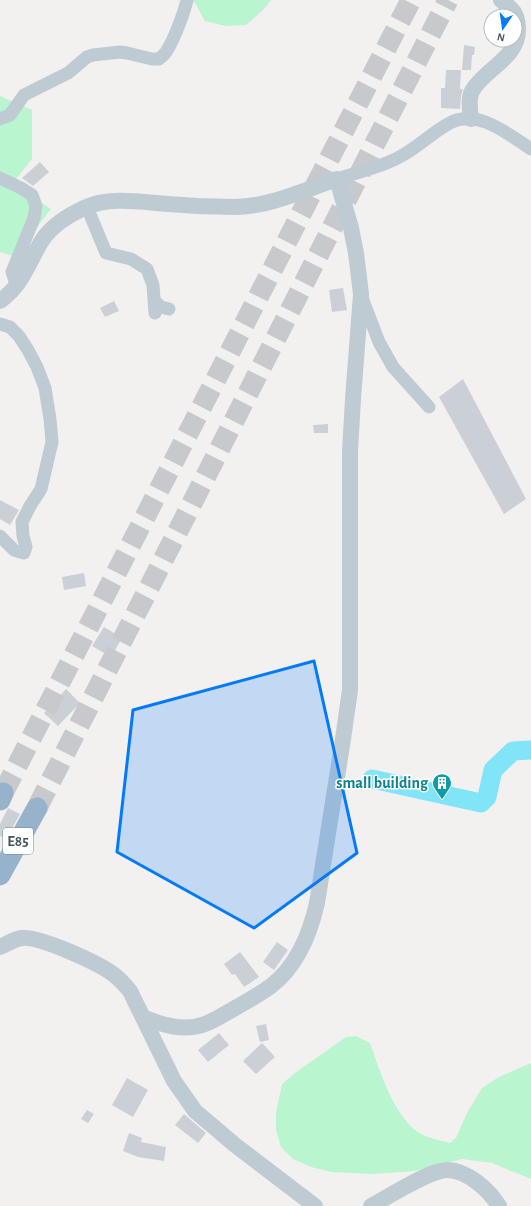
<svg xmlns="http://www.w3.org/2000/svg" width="531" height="1206" viewBox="0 0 531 1206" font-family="'Alegreya Sans',sans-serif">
  <rect width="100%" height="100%" fill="#f3f0f0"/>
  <path fill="#b9f5ce" d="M192,0H271L263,10L246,25L226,26L205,21L195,3Z
    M0,96L32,110V159L12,184L51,209L34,231L20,258L0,252Z
    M356,1036L370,1043C380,1071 394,1118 421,1134C430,1139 440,1140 450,1143L456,1138L467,1113L482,1088L499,1077L531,1063V1179L492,1163L462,1159L415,1171L373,1174L332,1172L311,1167L293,1159L281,1147L276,1130V1112L282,1084L295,1073L346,1037Z"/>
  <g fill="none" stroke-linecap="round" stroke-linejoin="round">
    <path stroke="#81e4f7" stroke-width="19" d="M372,779L481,803L487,797L493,770L513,751L531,750"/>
  </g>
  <path fill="#cbd0d6" d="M464,45L475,47L474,55H472L471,70H462Z
    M446,70H461L460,89H463L461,96L460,109L441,108V88H445Z
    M40,162L49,172L33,186L22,178Z
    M343,288L347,310L332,312L329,290Z
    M114,301L119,311L105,317L100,308Z
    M463,379L526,499L504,514L439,397Z
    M328,424V433H314L313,425Z
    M0,500L19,510L10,525L0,519Z
    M84,573L86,586L64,590L62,577Z
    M104,627L122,638L111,657L92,646Z
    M66,689L80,703L58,726L44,713Z
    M8,808L20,814L6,839L0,836V824Z
    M277,942L288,950L274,970L263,962Z
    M240,952L259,977L244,987L235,974L232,975L224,964Z
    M266,1024L269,1040L260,1042L256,1026Z
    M219,1033L229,1045L208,1062L198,1050Z
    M262,1043L275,1057L256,1074L243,1061Z
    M127,1078L148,1090L133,1117L112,1105Z
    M87,1110L94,1114L88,1123L81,1119Z
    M184,1114L206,1133L198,1143L175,1125Z
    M129,1133L142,1138L141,1142L166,1147L164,1161L138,1157L123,1151Z"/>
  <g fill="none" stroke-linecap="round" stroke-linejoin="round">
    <path stroke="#c8c9cc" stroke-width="21" stroke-dasharray="21 10" stroke-linecap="butt" d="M3,793L411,0
      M37,808L448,0"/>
    <path stroke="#bfcbd3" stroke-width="13" d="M0,119L10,115L24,95L68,73L87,57L93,55L120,52L127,53L152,59H159C162,56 165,54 166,52C174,40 184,13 187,0
      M0,178L21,188L32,195L36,206L34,218L12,272L17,286
      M337,179C358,172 383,167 403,155C419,146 432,133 448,124C476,107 508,134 531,149
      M87,207L106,253L131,259L147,269L153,285L155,313
      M361,295L379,342L393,367L429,407
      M154,300L161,307L169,309
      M0,324L10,327L19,336L28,350L37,367L45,388L50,419L52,442L41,489L30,506L22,522L23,536L26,547L24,553L14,550L0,536"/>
    <path stroke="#bfcbd3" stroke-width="16" d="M471,119C470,110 468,99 472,91C485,68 520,58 518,27C517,12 512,9 501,0
      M0,301C24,284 28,262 43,239C52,226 69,215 84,208C109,196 141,202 168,204C190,206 212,207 235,207C268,207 305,190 337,179L351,228L356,253L361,294L353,399L350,451V690L343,739L317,903C310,934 297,966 271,986C260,994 248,1001 237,1007C226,1013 216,1020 205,1024C184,1032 162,1025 143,1017
      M0,947C7,944 14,939 22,938C40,936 98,963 113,974C120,979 125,985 130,991L174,1081L195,1111L235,1145L315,1206
      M371,1206C388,1197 430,1170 447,1170C467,1170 489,1190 499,1206"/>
    <path stroke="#97b3cc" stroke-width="21" d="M0,800L3,793
      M0,875L37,808"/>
  </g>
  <path fill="#037afa" fill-opacity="0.2" stroke="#037afa" stroke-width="3" stroke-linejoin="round" d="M314,661L357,853L254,928L117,852L133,710Z"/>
  <defs>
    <symbol id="building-pin" viewBox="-11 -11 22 30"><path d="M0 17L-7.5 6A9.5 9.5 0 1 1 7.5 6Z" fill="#0f9aa8" stroke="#fff"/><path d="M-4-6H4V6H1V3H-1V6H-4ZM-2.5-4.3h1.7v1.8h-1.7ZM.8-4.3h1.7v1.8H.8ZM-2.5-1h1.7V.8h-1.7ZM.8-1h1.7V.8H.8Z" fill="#fff"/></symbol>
  </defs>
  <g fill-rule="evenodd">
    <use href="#building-pin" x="431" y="772" width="22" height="30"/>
  </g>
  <g text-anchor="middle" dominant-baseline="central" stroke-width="3" stroke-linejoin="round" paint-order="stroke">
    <rect fill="#fff" stroke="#7d8890" stroke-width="1" x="3" y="828" width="30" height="26" rx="3"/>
    <g font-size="15" font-weight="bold" fill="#455560">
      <text x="18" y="841">E85</text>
    </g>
    <g font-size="16" font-weight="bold" fill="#0d838f" stroke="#fff" text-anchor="end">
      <text x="428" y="783">small building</text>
    </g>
  </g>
  <g transform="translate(503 28) rotate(193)"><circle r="19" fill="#ffffff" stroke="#b5bbbf"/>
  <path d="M0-3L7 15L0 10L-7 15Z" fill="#037afa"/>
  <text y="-6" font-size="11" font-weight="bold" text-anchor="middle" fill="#455560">N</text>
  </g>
</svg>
